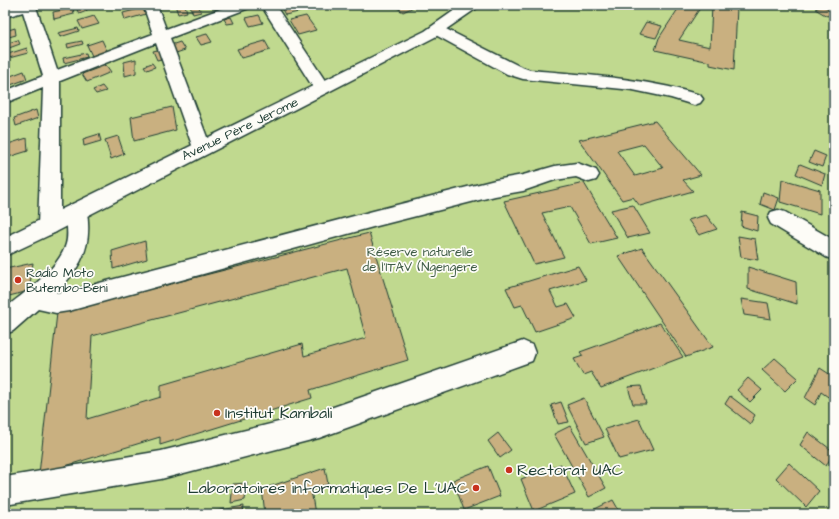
<svg xmlns="http://www.w3.org/2000/svg" width="839" height="519" viewBox="0 0 839 519" font-family="'Architects Daughter',sans-serif">
  <rect width="100%" height="100%" fill="#fdfcf7"/>
  <filter id="ink" filterUnits="userSpaceOnUse"><feTurbulence type="fractalNoise" baseFrequency=".025" numOctaves="2"/><feDisplacementMap in="SourceGraphic" scale="8" xChannelSelector="R" yChannelSelector="G"/><feConvolveMatrix kernelMatrix="1 2 1 2 8 2 1 2 1" color-interpolation-filters="sRGB"/></filter>
  <g filter="url(#ink)">
    <path fill="#c0d98f" stroke="#708b62" d="M5,5H834V514H5Z"/>
    <path fill="#c9b080" stroke="#1f3d34" fill-rule="evenodd" d="M75,5H84L87,11L79,14Z
      M175,5H185L187,12L178,14Z
      M198,5L201,12L193,14L190,6Z
      M280,5H300L303,11L285,15Z
      M393,5H418L403,12Z
      M665,5H702L679,40L710,47L712,6L704,5H726L737,7L734,70L710,65V62L655,50L659,38L678,9Z
      M823,6L834,12V13L827,16L815,9Z
      M73,8L74,14L54,19L53,12Z
      M143,8L146,14L125,20L123,13Z
      M259,15L263,23L250,26L246,18Z
      M94,16L99,24L82,29L78,21Z
      M306,16L316,30L298,35L289,20Z
      M231,17L234,23L227,24L224,19Z
      M646,22L662,26L656,38L639,34Z
      M15,28L16,35L5,38V31Z
      M78,28L79,31L60,37L58,33Z
      M207,34L212,42L201,45L196,37Z
      M18,40L20,44L9,48L8,43Z
      M102,40L107,51L92,56L87,45Z
      M82,41L83,44L68,48L67,44Z
      M265,41L270,50L242,58L237,49Z
      M180,42L185,50L176,53L171,45Z
      M27,48L28,53L9,58L8,54Z
      M162,49L165,58L157,60L153,51Z
      M86,53L87,57L64,63L63,58Z
      M136,59V73L125,76L124,62Z
      M152,63L155,67L147,70L144,66Z
      M106,65L111,72L87,82L82,74Z
      M24,71L27,79L5,87V78Z
      M102,86L106,91L96,94L93,90Z
      M172,107L176,130L134,141L131,117Z
      M6,110L9,124L5,125V111Z
      M36,110L38,118L16,126L14,118Z
      M655,121L701,175L683,180L693,191L640,206L633,197L622,200L579,140ZM644,144L663,168L635,176L617,151Z
      M99,134L101,141L84,146L83,139Z
      M118,136L124,154L111,159L105,140Z
      M27,138L28,151L5,158V145Z
      M814,151L826,156L822,167L809,162Z
      M800,164L825,174L822,185L796,174Z
      M782,179L820,190V214L780,202Z
      M584,183L617,238L591,244L570,207L542,213L564,257L534,264L504,201Z
      M763,192L779,198L775,210L760,204Z
      M633,205L650,233L628,238L611,210Z
      M742,212L758,216L757,231L741,226Z
      M706,215L717,229L699,235L688,220Z
      M369,233L408,360L310,390L312,398L160,445V437L39,474L57,313ZM347,268L366,338L304,356L302,344L161,385V397L87,419L92,336Z
      M738,236L755,239L758,260L741,257Z
      M145,241L147,259L113,269L112,251Z
      M642,248L713,347L686,357L618,256Z
      M33,263L29,291L5,297V269Z
      M578,266L586,280L550,291L558,307L568,304L576,318L535,332L522,305L515,307L506,288Z
      M748,267L796,282L797,304L748,289Z
      M741,299L768,303L771,319L744,315Z
      M660,323L683,357L601,388L591,372L583,375L574,359L583,356L580,352Z
      M775,358L798,378L785,391L762,370Z
      M820,368L834,377V401L821,392L815,405L805,398Z
      M748,378L762,390L750,402L737,390Z
      M641,386L646,404H633L628,387Z
      M730,396L755,415L750,424L725,404Z
      M584,398L604,437L586,443L567,405Z
      M561,402L569,422L558,424L551,405Z
      M639,419L653,450L619,459L605,429Z
      M570,426L606,488L589,497L554,434Z
      M808,432L834,452L826,466L800,445Z
      M498,433L511,450L500,458L488,441Z
      M789,463L819,491L806,507L776,478Z
      M561,464L575,494L534,511L521,479Z
      M488,466L500,496L464,510L453,480Z
      M325,468L328,484L311,490L315,514H265L262,489Z
      M247,483L245,500L231,503L233,484Z
      M613,500L621,514H585Z
      M244,506L243,514H205L209,512Z"/>
    <g fill="none" stroke-linecap="round" stroke-linejoin="round">
      <defs>
        <path id="minor" d="M15,5H37L36,7L57,70L153,34L143,5H157L166,29L231,5H251L249,8L170,38L211,148L209,153L202,155L195,153L193,148L156,43L60,81V226L56,232L49,235L42,232L38,226L43,88L5,103V91L43,76L23,12L5,17V8Z
          M261,5H275L330,88L328,92L322,94L316,92Z
          M437,25L442,27L519,66L530,70C588,75 644,78 700,95L703,99L700,103L694,105L671,98L633,90L523,79L507,74L432,33L429,30L432,27Z
          M577,163L596,170L599,175L596,180L589,182L576,177L555,180L523,191L495,196L373,227L69,311L56,313L38,309L13,331L5,334V308C24,293 59,269 66,244C70,231 63,217 70,205L77,203L84,205C87,211 88,217 88,223C90,254 76,272 56,293L69,291L373,211L495,180L523,175L555,166Z
          M778,210L785,212L834,240V260L826,257L771,224L768,218L771,212Z
          M523,341L532,345L535,353L532,361L319,438L161,479L5,505V477L161,451L319,412Z"/>
        <path id="tertiary" d="M462,5H479L477,8L435,37L56,232L5,256V237L425,31Z"/>
      </defs>
      <use href="#minor" stroke="#1f3d34" stroke-width="3"/>
      <use href="#tertiary" stroke="#1f3d34" stroke-width="3"/>
      <use href="#minor" fill="#fdfcf7" fill-rule="evenodd"/>
      <use href="#tertiary" fill="#fdfcf7" fill-rule="evenodd"/>
    </g>
  </g>
  <g fill="#c8321e" stroke="#fdfcf7" stroke-width="1.5">
    <circle cx="18" cy="280" r="4"/>
    <circle cx="217" cy="413" r="4"/>
    <circle cx="509" cy="470" r="4"/>
    <circle cx="476" cy="488" r="4"/>
  </g>
  <g text-anchor="middle" dominant-baseline="central" stroke-width="3.5" stroke-linejoin="round" paint-order="stroke">
    <g font-size="13" fill="#1f3d34" stroke="#fdfcf7">
      <text transform="translate(240 129) rotate(-26)">Avenue Père Jerome</text>
    </g>
    <g font-size="13" fill="#3f5c46" stroke="#fdfcf7">
      <text x="420" y="252">Réserve naturelle<tspan x="420" dy="15">de l'ITAV (Ngengere</tspan></text>
    </g>
    <g font-size="13" fill="#1f3d34" stroke="#fdfcf7" text-anchor="start">
      <text x="26" y="273">Radio Moto<tspan x="26" dy="15">Butembo-Beni</tspan></text>
    </g>
    <g font-size="16" fill="#1f3d34" stroke="#fdfcf7" text-anchor="start">
      <text x="225" y="413">Institut Kambali</text>
      <text x="517" y="470">Rectorat UAC</text>
      <text x="468" y="488" text-anchor="end">Laboratoires informatiques De L'UAC</text>
    </g>
  </g>
  <rect width="839" height="519" fill="none" stroke="#fdfcf7" stroke-width="20"/>
  <rect x="10" y="10" width="819" height="499" fill="none" stroke="#1f3d34" stroke-width="1.5" filter="url(#ink)"/>
</svg>
